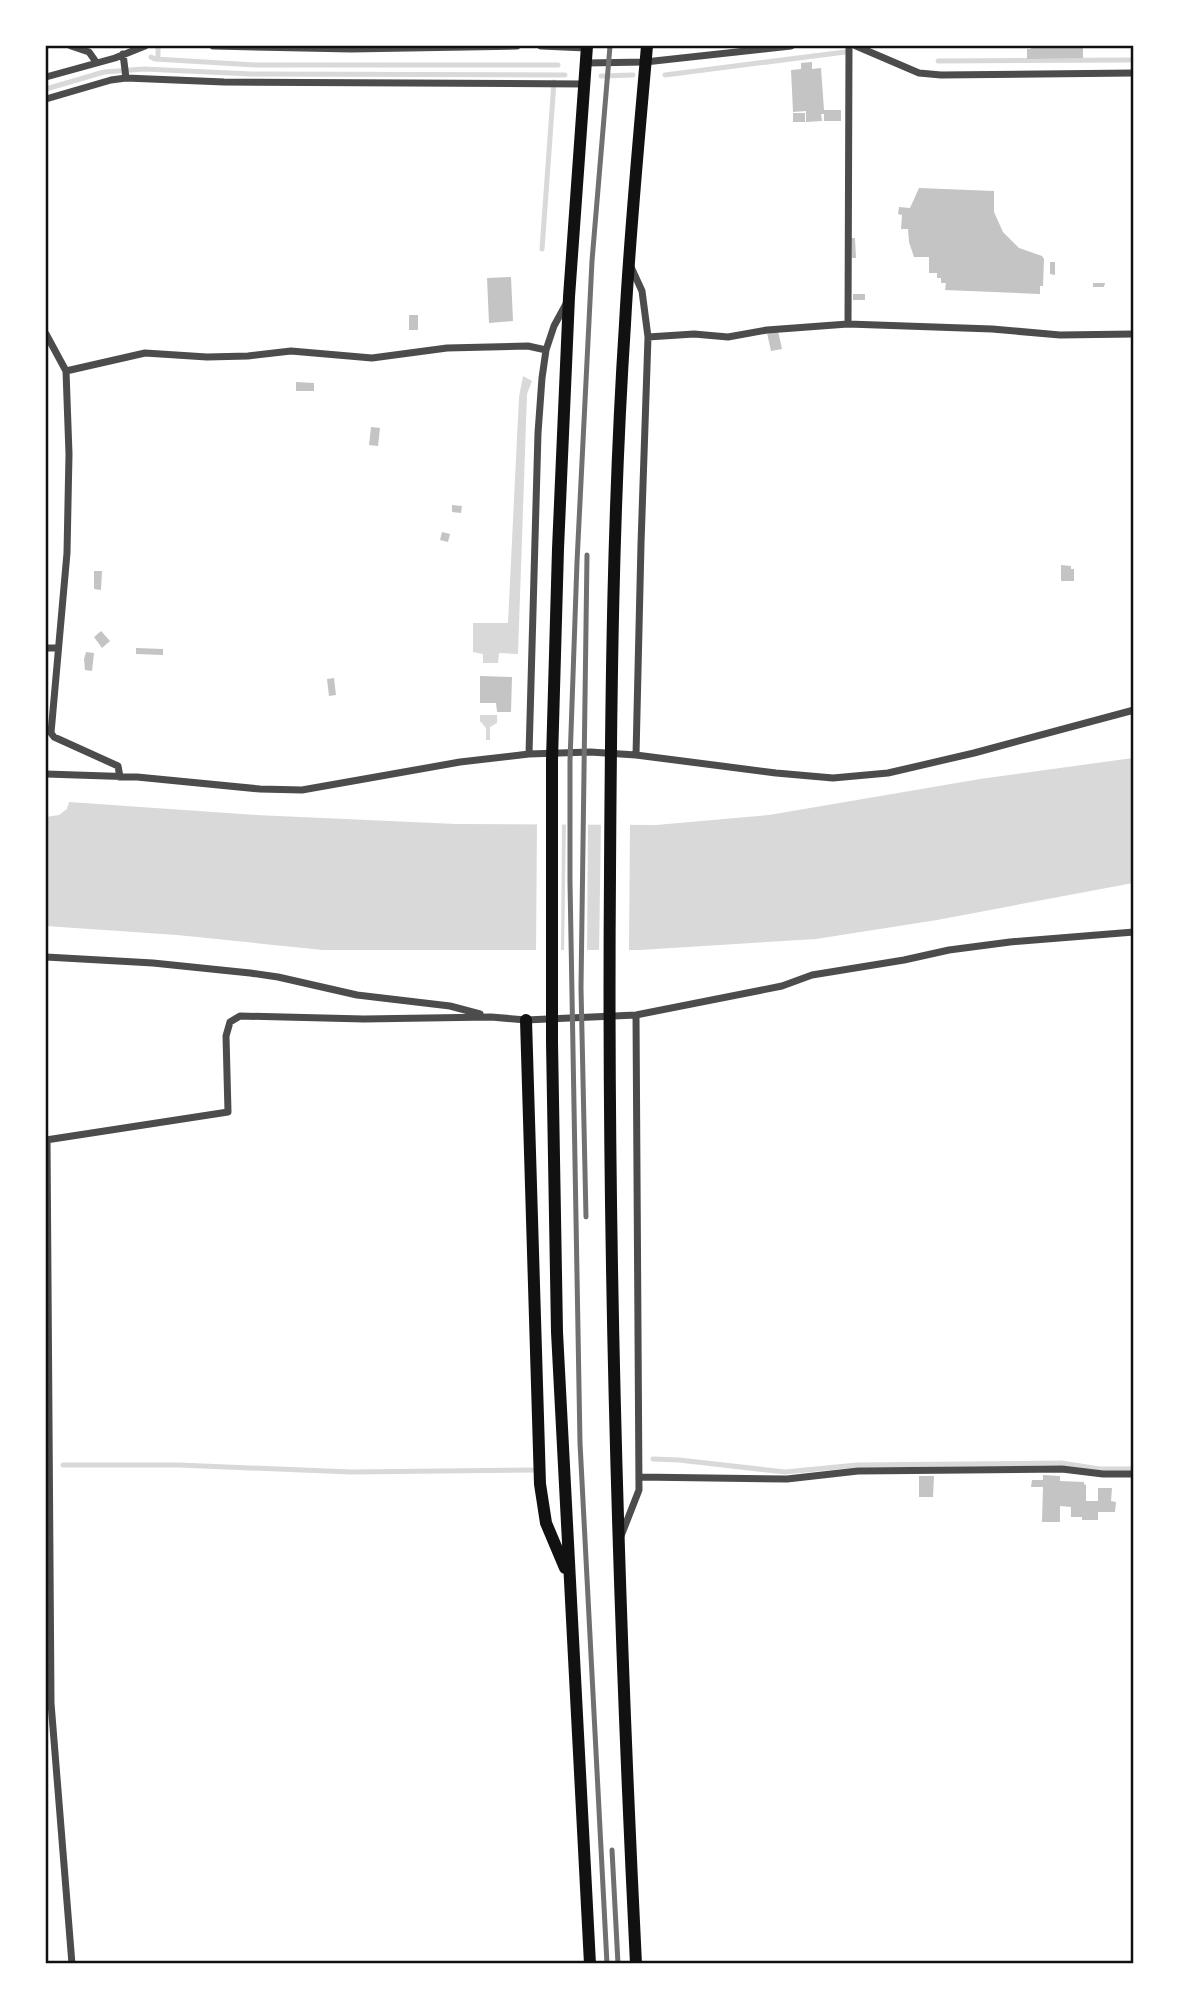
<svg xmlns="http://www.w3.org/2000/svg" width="1179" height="2009" viewBox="0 0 1179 2009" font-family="'PT Sans',sans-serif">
  <rect width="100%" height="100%" fill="#fff"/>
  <path fill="#d9d9d9" d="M523,376L532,381L527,394L518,654L499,653L498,663H483V654L473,652V623H508L519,397Z
    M480,715H497V723L490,727V740H486V728L480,721Z
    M1133,758V883L937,920L816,939L639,950H323L177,935L46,926V817L59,815L67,809L69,802L256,815L456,824L656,825L769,815L980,779Z"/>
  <path fill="#fff" d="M537,821H562L561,954H536Z
    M566,821H588L587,954H564Z
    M601,821L630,822L629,953L599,954Z"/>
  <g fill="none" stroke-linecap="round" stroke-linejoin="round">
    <path stroke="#d9d9d9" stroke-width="5" d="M158,46V59
      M151,57L155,59L255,65H558
      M938,61L1134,60
      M665,75L845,52
      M601,76L633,75
      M46,89L104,72L144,69L251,74L565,75
      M542,249L554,82
      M653,1459L679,1460L785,1472L857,1465L1061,1463L1100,1469H1134
      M63,1465H179L351,1472L534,1470"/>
  </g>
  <path fill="#c4c4c4" d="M1031,46H1083V58L1027,59V49H1031Z
    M812,62V69L821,68L824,110H841V121H824V114H821L822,121L806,122V111L793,112L791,70L801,69V63Z
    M793,113H805V122H793Z
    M919,188L994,191V212L1003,232L1019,248L1042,256L1044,259L1043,286H1040V294L945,290L946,283H941V278H937V273H929V257H914L909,242L908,229H901L902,215L898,214L899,207L910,208Z
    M851,238H855L856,258H852Z
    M1050,262H1055V275L1050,274Z
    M511,277L513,321L489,323L487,278Z
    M1093,283H1105L1104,287H1093Z
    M853,294H865V300H853Z
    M409,315H418V330H409Z
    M778,331L782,349L771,351L767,333Z
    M296,382L314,383V391H296Z
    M371,427L380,428L378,446L369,445Z
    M452,505L462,506L461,513L452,512Z
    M442,532L450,534L448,542L440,540Z
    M1061,565L1071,566V569H1074V581H1061Z
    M94,571H102L101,590L94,589Z
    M101,631L110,641L102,648L94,637Z
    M136,648L163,649V655L136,654Z
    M86,652L94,653L92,671L85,670L84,659Z
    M480,676L512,677L511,712H497L496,703H480Z
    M334,678L336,695L329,696L327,679Z
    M1043,1475L1060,1476V1481L1084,1482V1484L1086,1485V1501H1098V1488H1112L1111,1501L1116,1502L1115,1512H1098V1520H1082V1517H1071V1507L1060,1506V1522H1042L1043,1487H1031L1032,1480H1043Z
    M919,1476H934L933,1497H919Z"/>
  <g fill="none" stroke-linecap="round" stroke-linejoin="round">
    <path stroke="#4c4c4c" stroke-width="7" d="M71,46L89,52L96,62
      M213,46L351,49L517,46
      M541,46L586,48
      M849,46L848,324L992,329L1060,335L1134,334
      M856,46L919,73L941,75L1134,73
      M123,54L126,78
      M586,63L645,62L791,46
      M46,77L115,58L145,46
      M46,99L111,80L126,78L224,82L584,84
      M631,267L642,291L648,337L641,544L636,755
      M46,334L66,371L145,353L207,357L248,356L291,351L372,358L447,348L528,346L546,350
      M648,337L694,334L728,337L767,330L848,324
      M66,371L69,454L67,553L51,733L54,737L118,766L120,777
      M46,648H58
      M529,754L538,433L542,378L546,350L554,326L566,304
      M46,774L137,777L260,789L302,790L460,762L529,754L590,752L636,755L776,773L833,778L888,773L974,753L1134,710
      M46,957L153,963L250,973L278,977L357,995L450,1006L480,1014
      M46,1140L228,1112L226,1036L230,1022L240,1016L364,1019L491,1017L526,1020L636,1015L782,986L812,975L904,960L949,950L1010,942L1134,932
      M47,1140L51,1703L72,1964
      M639,1477L787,1479L858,1471L1062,1469L1103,1474H1134
      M621,1536L639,1490L636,1015"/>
    <path stroke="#111" stroke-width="12" d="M587,46L569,297L558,549L552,760V1042L557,1332L590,1964
      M526,1020L540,1484L546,1523L565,1568
      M636,1964C618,1601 607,1237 610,874C611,691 613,507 625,324C630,231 639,138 647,46"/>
    <path stroke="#707070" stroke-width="5" d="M586,1217L581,988L587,555
      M612,1850L618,1964
      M607,1964L580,1443L570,882V761L577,562L592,261L610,46"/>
  </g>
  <rect width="1179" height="2009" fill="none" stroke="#ffffff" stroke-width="94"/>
  <rect x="47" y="47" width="1085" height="1915" fill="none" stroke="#111" stroke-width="2.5"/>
</svg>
